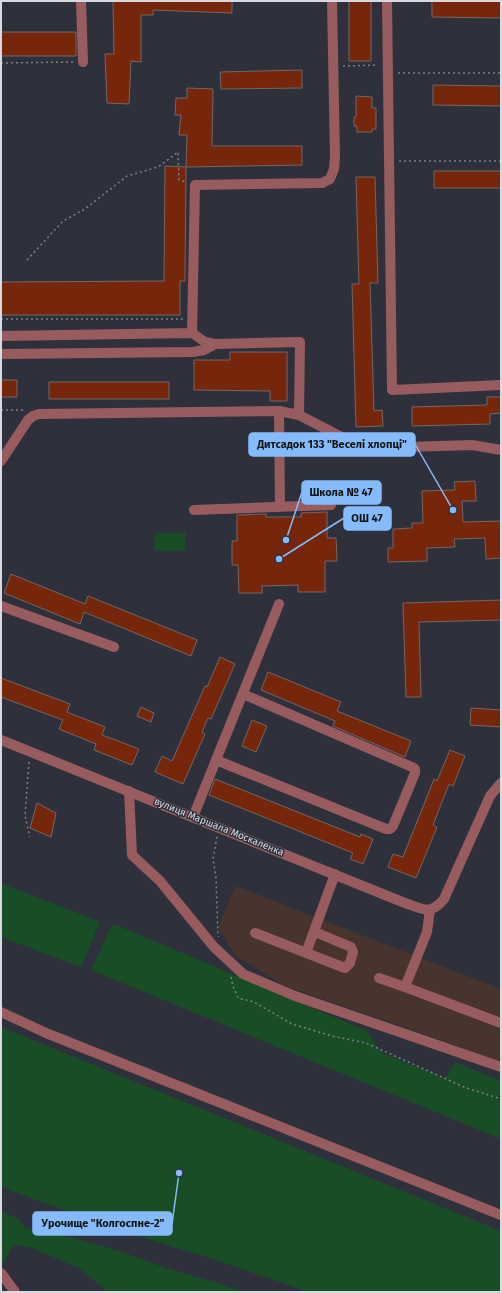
<svg xmlns="http://www.w3.org/2000/svg" width="502" height="1293" viewBox="0 0 502 1293" font-family="'Fira Sans',sans-serif">
  <rect width="100%" height="100%" fill="#2e313c"/>
  <path fill="#47342c" d="M235,886L501,989V1062L390,1022L285,986L236,956L218,927Z"/>
  <path fill="#194d26" d="M155,533H186L185,551L154,550Z
    M1,883L100,922L81,967L1,937Z
    M114,924L367,1031L377,1047L387,1055L445,1078L455,1062L501,1081V1139L91,970L109,930Z
    M1,1027L501,1231V1292H309L212,1259L116,1229L1,1187Z
    M1,1211L19,1219L26,1229L32,1228L36,1224L44,1230L122,1252L169,1269L248,1292H108L79,1268L29,1247L14,1245L3,1263L1,1261Z"/>
  <path fill="#76270b" stroke="#756662" d="M113,1H232V13L153,10V15H141V62L131,61L129,104L107,103L105,54H114Z
    M349,1H371V61H349Z
    M432,1H501V18L432,17Z
    M1,32H76V56H1Z
    M302,70V88L221,89L220,72Z
    M433,85L501,86V106L433,105Z
    M187,88L213,89L212,146H302V165L186,167L187,135H179L181,115H175L176,98H187Z
    M356,96L372,97V108H376V129H372V132H357V126H354V117H356Z
    M165,166L186,167L185,281H180V315H1V282L164,281Z
    M434,171H501V188H434Z
    M356,177H375L378,283H370L374,411L382,410L383,426L356,427L352,284H359Z
    M230,352H287V401H270V391L194,390V360H230Z
    M1,380H17V397H1Z
    M49,382H169V399H49Z
    M487,397H501V413L490,414V424L412,426V407L487,405Z
    M475,481L476,501H462L463,522L501,521V558L486,559L485,538L454,539L455,547L427,548V561L388,562V548H393V529L412,528V523H423L422,491L455,490L454,482Z
    M327,512V538H336L337,561H325V592H298V585L262,586V593H239L238,565H232V541H237V515L266,514V517H301V513Z
    M11,574L85,604L88,596L197,640L191,656L84,612L80,624L4,593Z
    M501,600V620L419,622L421,697H406L403,603Z
    M220,657L235,664L211,719L208,718L202,732L205,734L183,784L155,772L162,756L172,761L205,686L207,687Z
    M268,672L341,702L337,711L411,741L405,757L333,726L335,721L261,690Z
    M1,678L70,704L67,712L105,727L102,735L139,749L132,765L94,750L96,744L59,729L63,720L1,697Z
    M141,707L154,713L151,722L137,716Z
    M471,708L501,710V727L470,725Z
    M252,720L267,726L256,752L242,746Z
    M450,750L465,756L453,786L449,784L433,825L437,827L416,878L388,867L393,854L403,857L434,779L437,781Z
    M215,779L360,837L361,834L373,839L363,864L350,859L353,853L209,795Z
    M37,803L56,813L51,837L30,828Z"/>
  <g fill="none" stroke-linecap="round" stroke-linejoin="round">
    <path stroke="#7d8089" stroke-width="1.5" stroke-dasharray="2 3" stroke-linecap="butt" d="M1,63L73,62
      M343,66L377,65
      M398,73H501
      M399,161H501
      M27,260L63,221L85,209L127,176L158,167L178,152L179,180L186,182
      M1,319H183
      M1,410H24
      M29,762L25,816L30,837
      M217,837L213,858L216,878L218,937
      M231,977L233,986L238,998L254,1002L292,1024L332,1036L366,1043L464,1087L501,1099"/>
    <path stroke="#985c5f" stroke-width="10" d="M81,1L83,62
      M387,1L392,390L501,385
      M192,333L195,185L322,183L330,179L334,169L335,157L332,1
      M1,336L192,333L205,342L215,344L300,342L299,415
      M1,354L193,352L204,350L215,344
      M279,411L280,507
      M1,461L28,420L33,416L39,414L279,411L299,415L355,444L376,448L472,445L501,450
      M194,510L331,505
      M1,606L114,647
      M1,740L405,903C423,909 430,916 444,899L490,796L501,783
      M216,760L386,829H390L393,826L415,773V769L412,767L243,694
      M129,791L132,855L160,881L214,947L243,974L295,996L501,1067
      M193,817L279,604
      M430,910L427,932L405,987L501,1023
      M255,933L345,968L350,963L353,952L351,947L315,932
      M306,953L335,874
      M379,978L405,987
      M1,1012L46,1033L501,1215
      M1,1273L15,1292"/>
  </g>
  <g text-anchor="middle" dominant-baseline="central" stroke-width="3" stroke-linejoin="round" paint-order="stroke">
    <g font-size="10" fill="#d8dae1" stroke="#2e313c">
      <text transform="translate(219 827) rotate(22)">вулиця Маршала Москаленка</text>
    </g>
  </g>
  <path fill="none" stroke="#85bbfb" stroke-width="1.5" d="M453 510L415 444M286 540L302 492M279 559L344 518M179 1173L172 1224"/>
  <g fill="#85bbfb" stroke="#2e313c" stroke-width="1.5">
    <circle cx="453" cy="510" r="4"/>
    <circle cx="286" cy="540" r="4"/>
    <circle cx="279" cy="559" r="4"/>
    <circle cx="179" cy="1173" r="4"/>
  </g>
  <g fill="#85bbfb" stroke="#85bbfb" stroke-width="1.5">
    <rect x="249" y="433" width="166" height="23" rx="4"/>
    <rect x="302" y="481" width="79" height="23" rx="4"/>
    <rect x="344" y="507" width="47" height="23" rx="4"/>
    <rect x="33" y="1212" width="139" height="23" rx="4"/>
  </g>
  <g font-size="11" text-anchor="middle" font-weight="bold" fill="#111">
    <text x="332" y="448">Дитсадок 133 "Веселі хлопці"</text>
    <text x="341" y="496">Школа № 47</text>
    <text x="367" y="522">ОШ 47</text>
    <text x="103" y="1227">Урочище "Колгоспне-2"</text>
  </g>
  <rect width="502" height="1293" fill="none" stroke="#d8dae1" stroke-width="4"/>
</svg>
